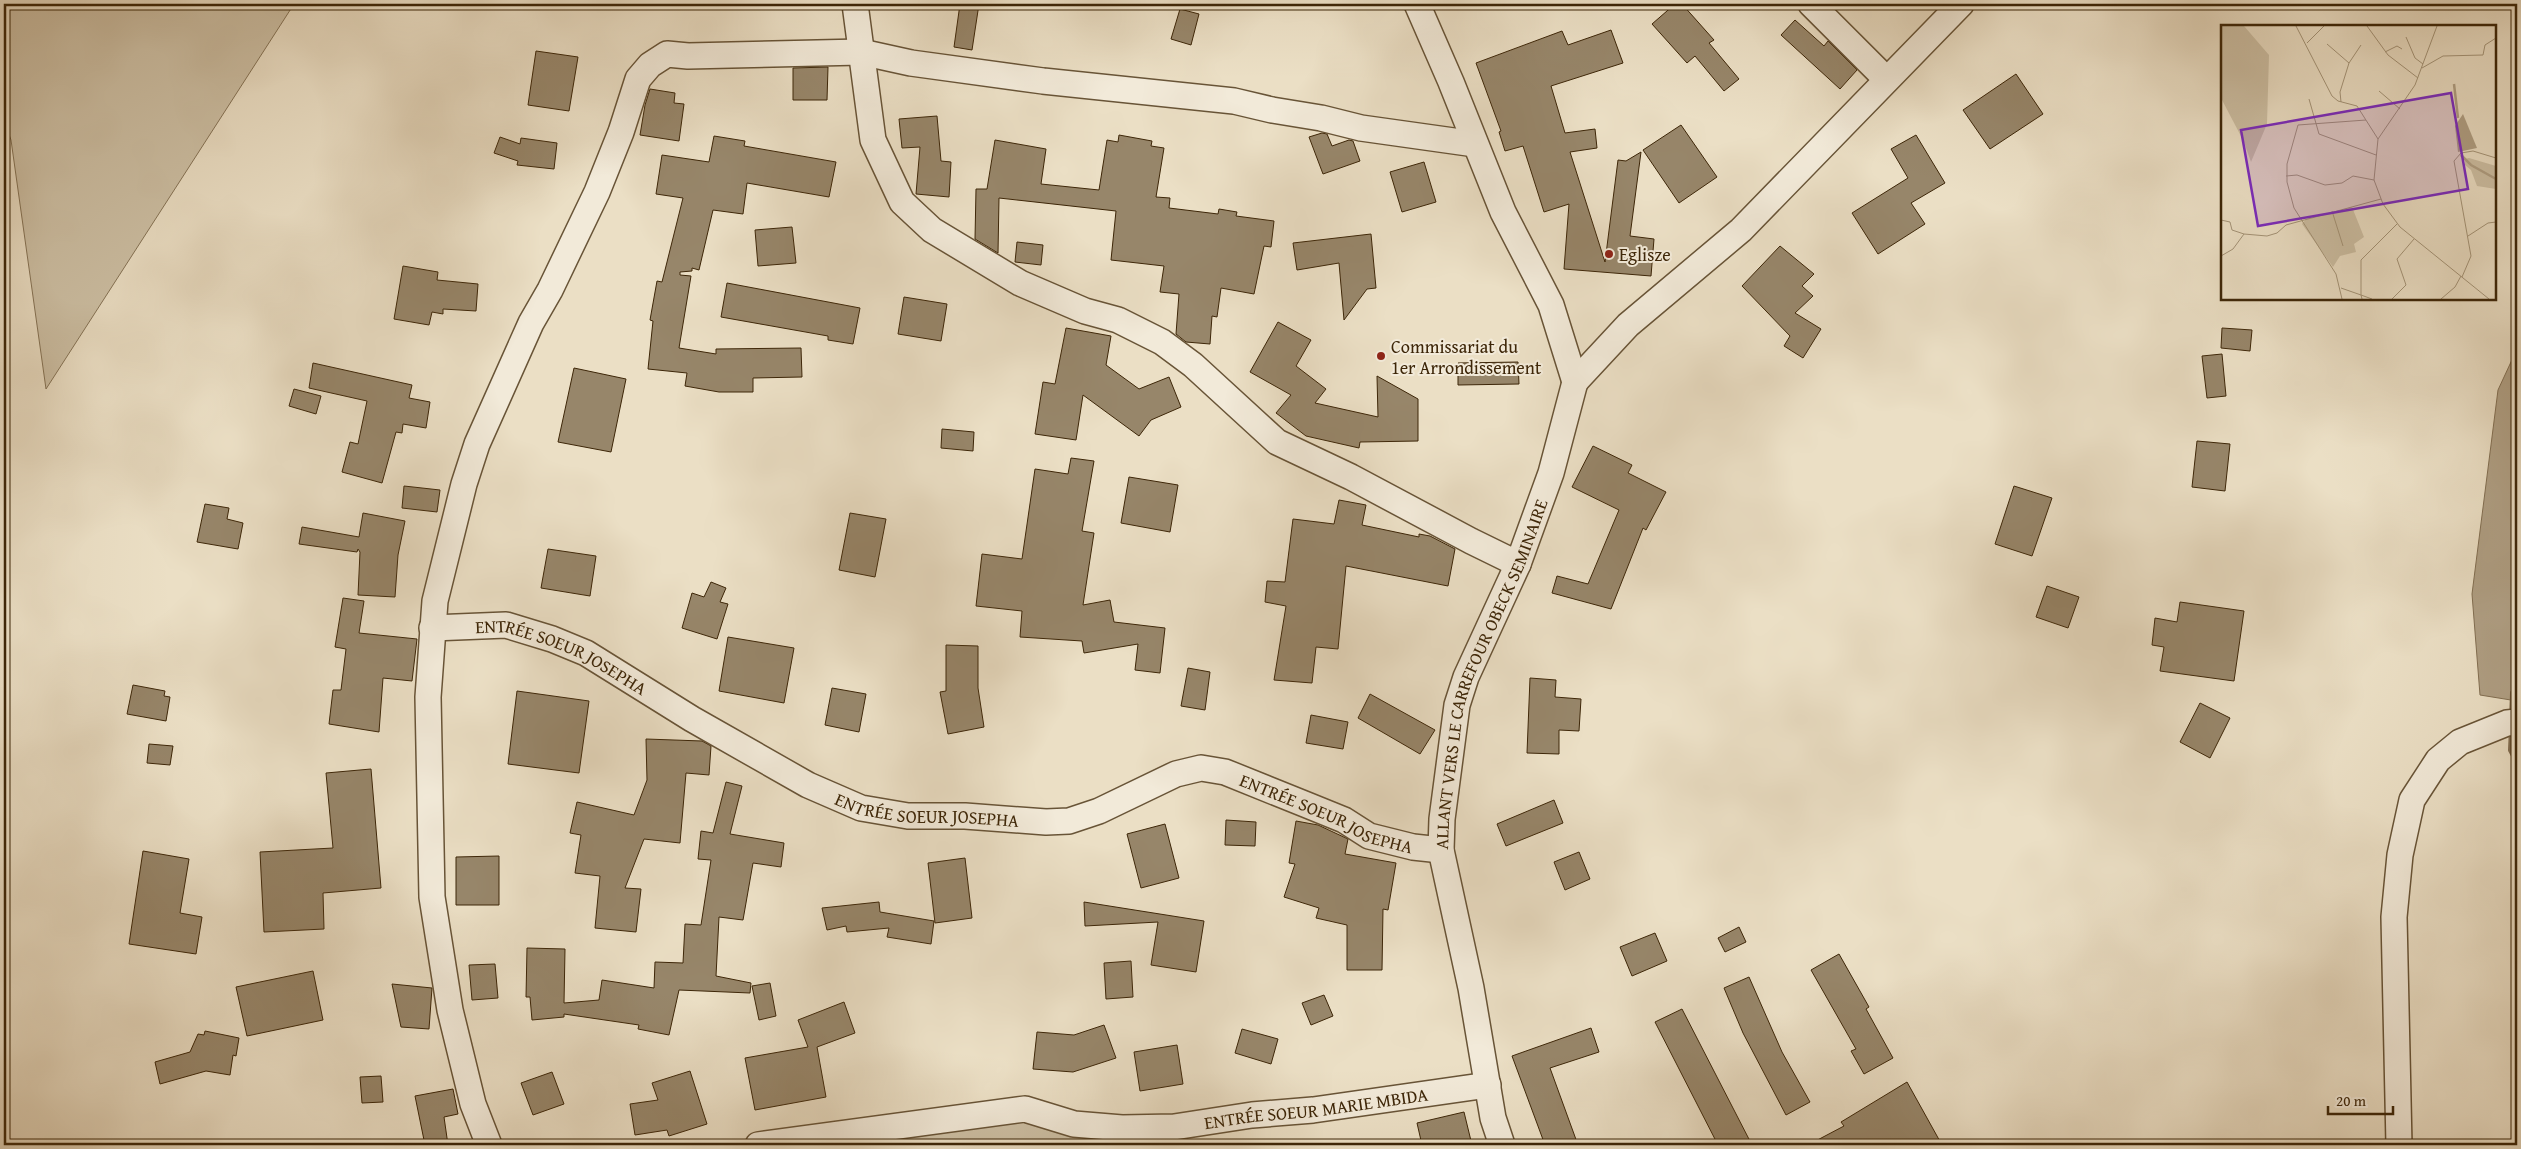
<svg xmlns="http://www.w3.org/2000/svg" width="2521" height="1149" viewBox="0 0 2521 1149" font-family="'Gentium Book Plus',serif">
  <rect width="100%" height="100%" fill="#ebdfc5"/>
  <filter id="stains"><feTurbulence type="fractalNoise" baseFrequency=".004" numOctaves="4"/><feColorMatrix values="0 0 0 0 .2 0 0 0 0 .09 0 0 0 0 .02 0 0 0 .5 -.17"/></filter>
  <radialGradient id="worn" r=".72"><stop offset=".6" stop-color="#630" stop-opacity="0"/><stop offset="1" stop-color="#630" stop-opacity=".3"/></radialGradient>
  <path fill="#cdc0a5" stroke="#857356" d="M4,4H294L46,389L11,140L4,121Z
    M1023,1112L1137,1119L1144,1145H790Z"/>
  <path fill="#b0a085" stroke="#826f53" d="M2517,349V701L2480,695L2472,594L2498,390Z"/>
  <g fill="none" stroke-linecap="round" stroke-linejoin="round">
    <path stroke="#826f53" stroke-width="6" d="M2512,718L2513,693
      M2512,728L2511,750L2517,761"/>
  </g>
  <path fill="#97866a" stroke="#3d2608" d="M960,4H979L972,50L954,47Z
    M1675,4H1682L1714,40L1709,43L1739,79L1724,91L1695,56L1687,63L1652,24Z
    M1180,9L1199,14L1191,45L1171,39Z
    M1795,20L1824,46L1828,41L1857,70L1840,89L1781,35Z
    M1611,30L1623,63L1551,86L1565,133L1595,129L1597,148L1570,152L1605,262L1618,160L1626,161L1641,152L1630,236L1654,239L1651,276L1564,269L1569,204L1544,212L1523,146L1505,151L1499,132L1501,131L1476,63L1562,31L1568,45Z
    M536,51L578,57L569,111L528,105Z
    M828,67L827,100H793V68Z
    M2016,74L2043,114L1990,149L1963,110Z
    M650,89L675,93L674,103L684,104L679,141L640,135L645,105Z
    M937,116L941,161L951,162L949,197L916,194L920,147L902,148L899,119Z
    M1681,125L1717,177L1679,203L1643,150Z
    M1322,133L1327,134L1332,146L1349,140L1353,141L1360,161L1323,174L1309,137Z
    M1119,135L1152,141L1151,146L1164,148L1156,197L1170,198L1169,208L1218,214L1219,209L1237,212L1236,216L1274,221L1271,247L1264,246L1254,294L1221,288L1217,317L1212,316L1210,344L1186,342L1176,334L1179,294L1160,292L1164,266L1111,260L1116,211L999,198L998,253L975,239L976,189H987L995,140L1046,149L1041,184L1099,190L1107,140L1118,142Z
    M1916,135L1945,183L1911,203L1925,224L1878,254L1852,213L1908,178L1891,149Z
    M714,136L745,141L744,146L836,162L829,197L747,183L743,214L713,210L699,270L692,268V271L680,272V275L691,276L679,348L716,354V349L801,348L802,377L753,378V392H719L685,386L687,373L648,369L653,321L650,320L657,281L662,282L683,198L656,194L662,155L709,162Z
    M500,137L520,144L521,138L557,143L554,169L517,165L518,161L494,153Z
    M1424,162L1436,202L1402,212L1390,172Z
    M792,227L796,263L758,266L755,230Z
    M1371,234L1376,288L1367,289L1344,320L1339,263L1297,270L1293,243Z
    M1017,242L1043,245L1041,265L1015,262Z
    M1780,246L1814,274L1802,286L1813,296L1795,313L1821,329L1803,358L1784,346L1790,336L1742,286Z
    M403,266L438,272L437,280L478,284L476,311L443,309V314L432,312L429,325L394,319Z
    M727,283L860,308L853,344L828,340V336L721,317Z
    M904,297L947,304L941,341L898,334Z
    M1278,322L1311,340L1296,366L1326,389L1315,403L1378,417L1377,376L1418,399V441L1360,442L1359,448L1306,436L1276,413L1291,395L1250,372Z
    M1066,328L1111,336L1106,365L1139,389L1169,377L1181,407L1151,420L1139,436L1083,395L1076,440L1035,434L1043,382L1055,384Z
    M2222,328L2252,330L2250,351L2221,348Z
    M2222,354L2226,396L2207,398L2202,356Z
    M1518,362L1519,384L1458,385V363Z
    M313,363L412,385L409,398L430,402L426,428L403,424L402,433L396,432L382,483L342,472L350,442L358,444L367,401L309,388Z
    M574,368L626,379L611,452L558,442Z
    M294,389L321,396L316,414L289,406Z
    M942,429L974,432L973,451L941,448Z
    M2197,441L2230,444L2225,491L2192,487Z
    M1593,446L1632,465L1628,473L1666,492L1646,530L1643,528L1611,609L1552,593L1557,576L1588,584L1619,510L1572,487Z
    M1071,458L1094,461L1082,531L1094,533L1083,605L1110,600L1114,622L1165,628L1160,673L1135,670L1138,644L1084,653L1082,641L1020,637L1022,611L976,606L982,554L1022,559L1035,469L1068,474Z
    M1129,477L1178,485L1170,532L1121,523Z
    M404,486L440,490L437,512L402,508Z
    M2014,486L2052,498L2032,556L1995,544Z
    M1339,500L1366,505L1362,525L1419,537V534L1430,536L1455,549L1448,586L1346,566L1338,649L1316,647L1312,683L1274,680L1286,606L1265,602L1267,581L1285,582L1293,519L1334,524Z
    M205,504L229,508L227,519L243,523L238,549L197,542Z
    M363,513L405,521L398,555L395,597L358,595L360,552L358,549L357,552L299,544L302,527L359,537Z
    M850,513L886,519L875,577L839,570Z
    M548,549L596,556L590,596L541,588Z
    M711,582L726,588L720,602L728,604L717,639L682,628L692,593L704,597Z
    M2047,586L2079,597L2068,628L2036,617Z
    M343,598L364,601L359,633L417,639L412,681L383,678L379,732L329,724L333,690H341L346,649L335,647Z
    M2180,602L2244,611L2234,681L2160,671L2164,647L2152,645L2155,618L2177,622Z
    M728,637L794,648L784,703L719,691Z
    M946,645L978,646V688L984,727L948,734L940,692L946,691Z
    M1188,668L1210,672L1205,710L1181,706Z
    M1530,678L1556,680L1555,697L1581,699L1579,731L1559,730V754L1527,753Z
    M133,685L165,691L164,696L170,697L166,721L127,714Z
    M832,688L866,694L859,732L825,725Z
    M517,691L589,701L579,773L508,764Z
    M1370,694L1435,730L1420,754L1358,718Z
    M2200,703L2230,718L2210,758L2180,742Z
    M1311,715L1348,722L1343,749L1306,743Z
    M646,739L702,741L711,746L709,775L686,773L680,843L644,839L625,888L641,889L636,932L595,928L600,876L575,873L581,835L570,833L577,802L634,815L647,780Z
    M149,744L173,746L170,765L147,763Z
    M371,769L381,888L323,893L324,929L264,932L260,852L333,848L326,773Z
    M726,782L742,786L730,834L784,843L781,867L753,863L743,920L719,917L716,976L751,983L750,993L679,990L669,1035L638,1029L639,1025L564,1014V1017L532,1020L530,997H526L527,948L565,949L564,1003L599,1000L602,980L654,988L655,962L683,963L685,924L701,925L711,860L698,859L701,831L713,833Z
    M1554,800L1563,823L1506,846L1497,824Z
    M1226,820L1256,822L1255,846L1225,845Z
    M1296,821L1318,825L1348,839L1345,854L1396,863L1388,910L1383,909L1382,970H1347V925L1316,918L1319,908L1284,897L1295,864L1289,863Z
    M1165,824L1179,878L1141,888L1127,834Z
    M143,851L189,859L180,913L202,917L196,954L129,944Z
    M1579,852L1590,879L1565,890L1554,862Z
    M499,856V905H456V857Z
    M965,858L972,918L935,923L928,863Z
    M879,902L880,912L934,921L931,944L887,937L889,928L847,932L846,926L827,930L822,908Z
    M1084,902L1204,921L1196,972L1151,965L1158,922L1085,926Z
    M1739,927L1746,942L1725,952L1718,938Z
    M1655,933L1667,961L1632,976L1620,947Z
    M1839,954L1869,1007L1866,1009L1893,1058L1864,1074L1851,1051L1856,1049L1811,970Z
    M1131,961L1133,997L1106,999L1104,963Z
    M495,964L498,998L472,1000L469,965Z
    M313,971L323,1020L247,1036L236,987Z
    M1749,977L1782,1052L1810,1102L1786,1115L1743,1033L1724,988Z
    M770,983L776,1016L759,1020L752,986Z
    M392,984L432,988L429,1029L401,1027Z
    M1324,995L1333,1016L1311,1025L1302,1003Z
    M844,1002L855,1033L817,1047L826,1097L755,1110L745,1058L808,1047L798,1020Z
    M1682,1009L1752,1145H1718L1655,1022Z
    M1104,1025L1116,1058L1073,1072L1033,1069L1037,1032L1074,1035Z
    M1591,1028L1599,1052L1550,1068L1578,1145H1545L1512,1056Z
    M1242,1029L1278,1039L1271,1064L1235,1053Z
    M205,1031L239,1038L236,1056L233,1055L230,1075L206,1071L160,1084L155,1062L190,1052L198,1034L204,1035Z
    M1177,1045L1183,1084L1140,1091L1134,1052Z
    M690,1071L707,1124L669,1136L667,1130L635,1135L630,1104L658,1100L652,1083Z
    M552,1072L564,1104L533,1115L521,1083Z
    M381,1076L383,1102L362,1103L360,1077Z
    M1907,1082L1942,1145H1808L1844,1126L1841,1122Z
    M453,1089L458,1114L444,1117L448,1145H425L415,1096Z
    M1464,1112L1472,1145H1422L1417,1123Z"/>
  <g fill="none" stroke-linecap="round" stroke-linejoin="round">
    <defs>
      <g id="street">
        <path d="M855,4L873,140L902,202L932,230L1020,283L1085,311L1118,320L1162,342L1193,365L1277,442L1351,477L1471,541L1518,564"/>
        <path d="M1417,4L1451,82L1503,212L1551,305L1575,382"/>
        <path d="M1811,4L1886,79"/>
        <path d="M1575,382L1628,325L1741,230L1961,4"/>
        <path id="s1" d="M432,628L506,625L552,639L586,653L692,719L808,785L861,808L908,816H965L1046,822L1069,821L1099,811L1176,774L1201,768L1225,772L1307,805L1344,820L1369,836L1413,847L1441,850"/>
        <path d="M489,1145L473,1104L450,1010L432,897L428,697L435,601L464,484L477,444L531,323L550,290L597,192L621,132L638,79L650,65L667,54L688,56L861,52L911,63L1043,81L1234,101L1272,110L1321,118L1361,128L1475,144"/>
        <path id="s2" d="M758,1145L1025,1109L1074,1124L1122,1128L1174,1127L1252,1115L1313,1110L1488,1085"/>
        <path id="s3" d="M1502,1145L1493,1118L1471,988L1441,850L1442,819L1457,705L1466,677L1518,564L1551,473L1575,382"/>
        <path d="M2399,1145L2394,917L2400,855L2412,800L2438,760L2460,742L2507,723L2517,722"/>
      </g>
    </defs>
    <use href="#street" stroke="#685437" stroke-width="28"/>
    <use href="#street" stroke="#f2ead9" stroke-width="25"/>
  </g>
  <g fill="#8f2418" stroke="#f2ead9" stroke-width="2">
    <circle cx="1609" cy="254" r="5"/>
    <circle cx="1381" cy="356" r="5"/>
  </g>
  <g text-anchor="middle" dominant-baseline="central" stroke-width="4" stroke-linejoin="round" paint-order="stroke">
    <g font-size="18" fill="#3d2608" stroke="#f2ead9" text-anchor="start">
      <text x="1619" y="254">Eglisze</text>
      <text x="1391" y="346">Commissariat du<tspan x="1391" dy="21">1er Arrondissement</tspan></text>
    </g>
    <g font-size="18" fill="#3d2608" stroke="#f2ead9">
      <text stroke="none"><textPath href="#s1" startOffset="136">ENTRÉE SOEUR JOSEPHA</textPath></text>
      <text stroke="none"><textPath href="#s3" startOffset="486">ALLANT VERS LE CARREFOUR OBECK SEMINAIRE</textPath></text>
      <text stroke="none"><textPath href="#s1" startOffset="541">ENTRÉE SOEUR JOSEPHA</textPath></text>
      <text stroke="none"><textPath href="#s1" startOffset="961">ENTRÉE SOEUR JOSEPHA</textPath></text>
      <text stroke="none"><textPath href="#s2" startOffset="564">ENTRÉE SOEUR MARIE MBIDA</textPath></text>
    </g>
  </g>
  <g transform="translate(2221 25)">
    <rect width="275" height="275" fill="#ebdfc5"/>
    <path d="M0,1H23L48,30L46,99L30,137L23,117L0,73ZM248,133L275,141V164L256,161L250,145L244,140V134ZM131,182L143,212L133,219L135,227L119,231L112,242L81,199L85,194Z" fill="#cdc0a5"/>
    <path d="M242,89L256,123L237,127L234,101Z" fill="#b0a085"/>
    <path fill="none" stroke="#b0a085" stroke-width="2.5" d="M233,59L237,93M240,130L250,140L275,154"/>
    <path fill="none" stroke="#a59579" stroke-width="1" d="M75,1L111,71L117,76L136,81L157,114M146,1L167,30L197,53M216,1L194,60L157,114L153,155L162,179L179,202L268,274M185,12L194,33L202,39M86,18L103,1M106,19L128,38M164,27L176,21L181,24M201,43L222,31L262,30L264,20L275,13M158,66L179,84M88,74L98,109L155,130M120,77L119,67L128,38L140,20M65,151L76,150L104,160L121,158L132,151L153,155M111,186L122,221M0,195L9,197L11,205L23,209L46,211L56,208L65,200L160,174M247,211L267,198L275,197M0,231L12,224L23,209M241,252L250,231L233,136L240,128L252,126L275,133M120,263L140,270M140,270V235L176,199M121,274L115,249L73,183L66,157V139L77,100L145,95M141,274L140,270L151,274M171,274L185,260L176,234L193,214M220,274L234,262L240,251"/>
    <path fill="#7b2cbf" fill-opacity="0.15" stroke="#7b2cbf" stroke-width="2.5" d="M230,68L247,164L37,201L20,105Z"/>
    <rect width="275" height="275" fill="none" stroke="#3d2608" stroke-width="2.5"/>
  </g>
  <rect width="2521" height="1149" fill="none" stroke="#ebdfc5" stroke-width="20"/>
  <rect x="5" y="5" width="2511" height="1139" fill="none" stroke="#3d2608" stroke-width="2.5"/>
  <rect x="10" y="10" width="2501" height="1129" fill="none" stroke="#3d2608"/>
  <path d="M2328 1106v8h65v-8" fill="none" stroke="#3d2608" stroke-width="2.5"/>
  <text x="2336" y="1106" font-size="15" fill="#3d2608" stroke="#f2ead9" stroke-width="4" paint-order="stroke">20 m</text>
  <rect width="100%" height="100%" filter="url(#stains)"/>
  <rect width="100%" height="100%" fill="url(#worn)"/>
</svg>
